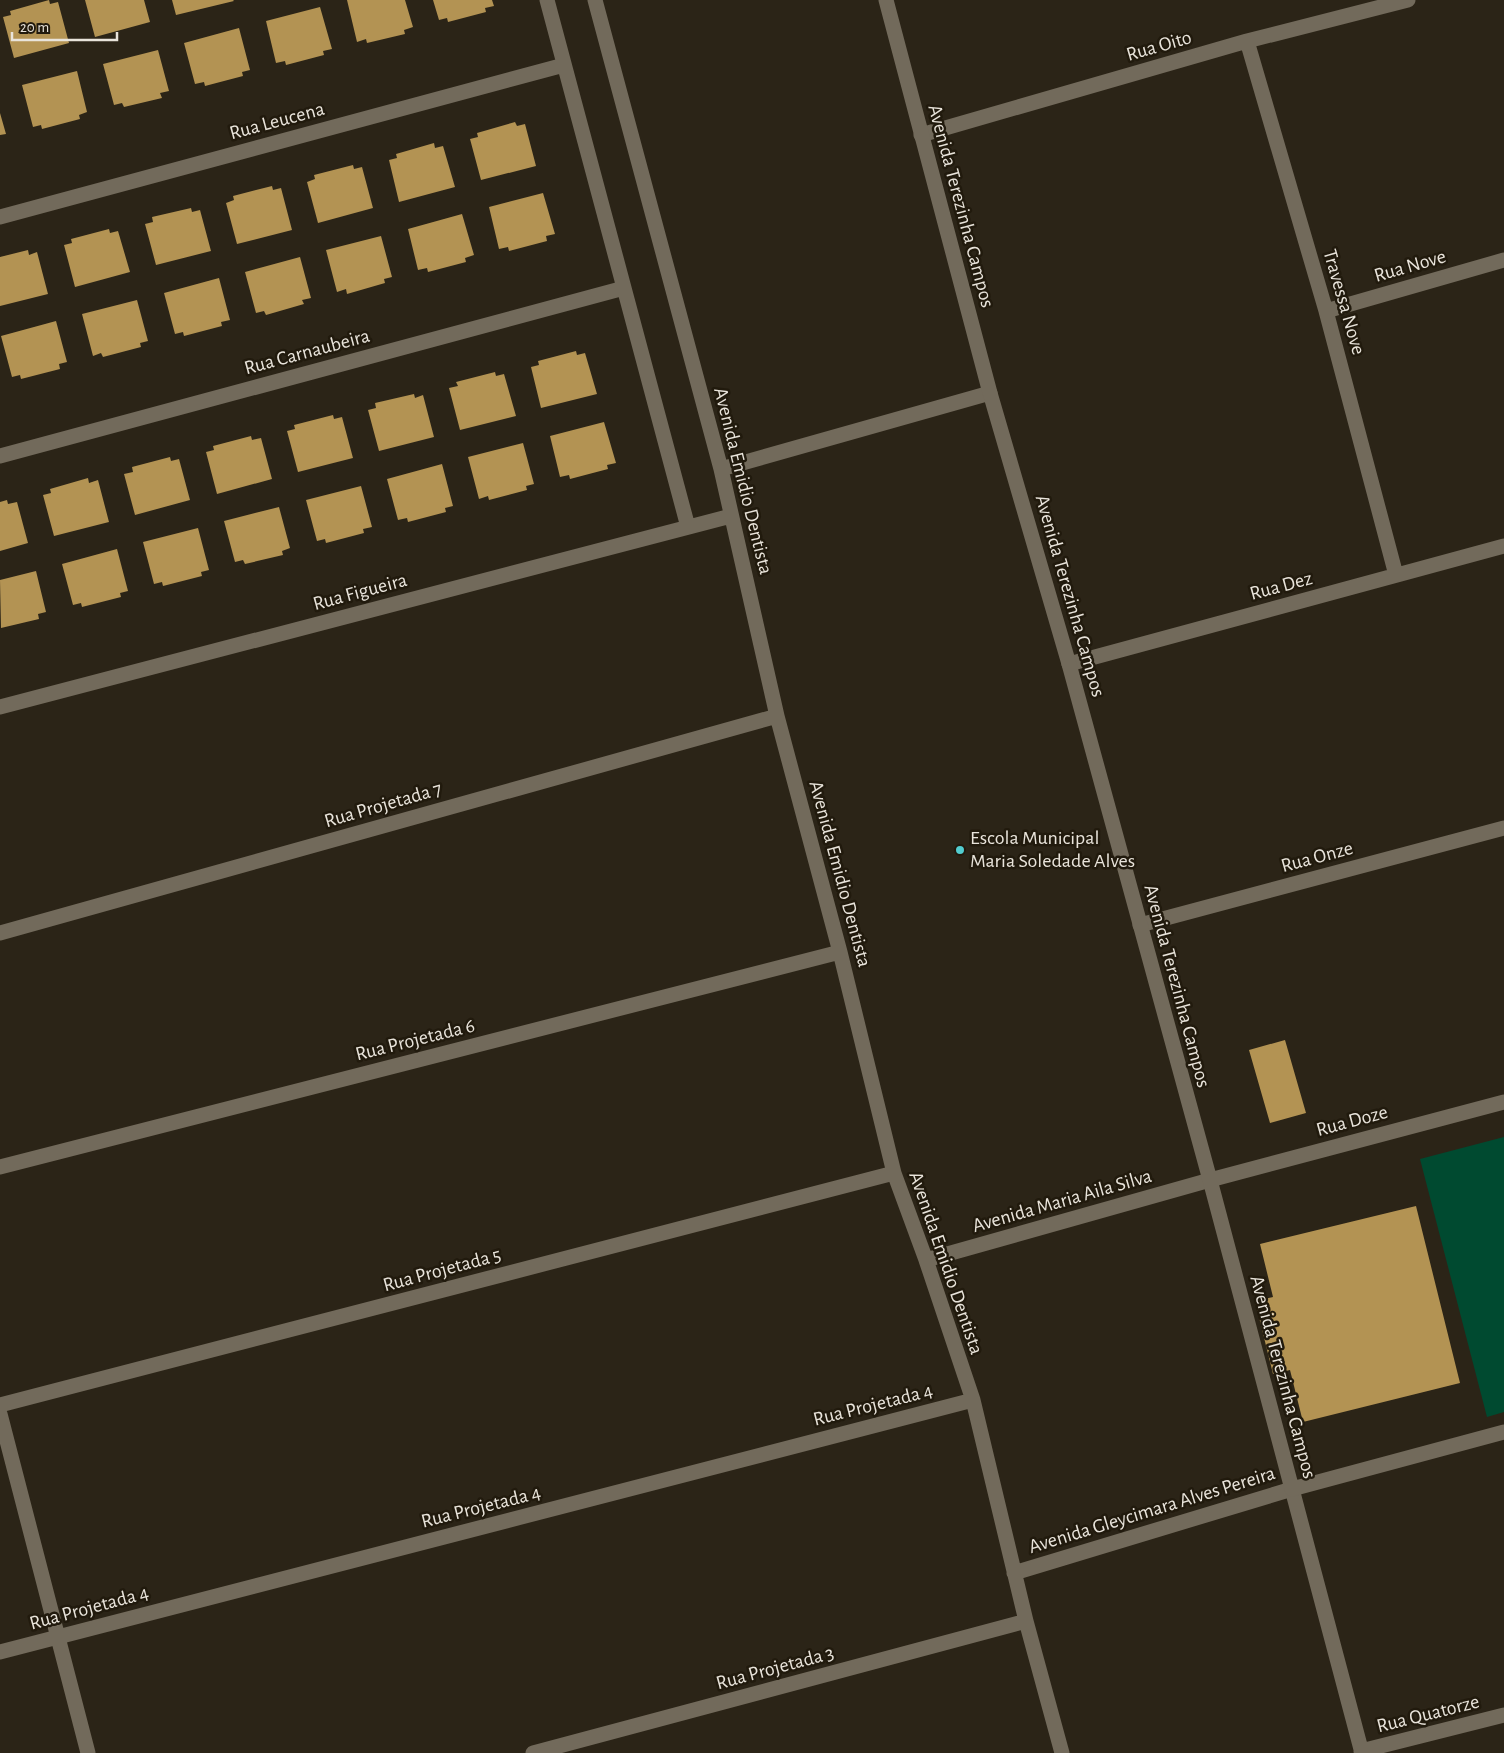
<svg xmlns="http://www.w3.org/2000/svg" width="1504" height="1753" viewBox="0 0 1504 1753" font-family="'Alegreya Sans',sans-serif">
  <rect width="100%" height="100%" fill="#2b2417"/>
  <path fill="#004a30" d="M1504,1137V1412L1487,1417L1420,1159Z"/>
  <path fill="#b39353" d="M49,0L50,4L58,2L69,43L14,58L3,17L11,15L10,11Z
    M85,0H144L150,22L95,37Z
    M172,0H233L234,1L176,15Z
    M347,0H405L413,27L404,30L405,34L367,43L366,39L357,42Z
    M433,0H492L494,6L485,8L486,12L448,22L447,18L439,20Z
    M320,7L332,49L323,51L324,55L286,65L285,61L276,63L266,21Z
    M239,28L250,70L242,72L243,76L205,86L204,82L195,84L184,43Z
    M158,50L169,91L160,93L162,98L124,107L122,103L114,105L103,64Z
    M77,71L87,112L79,115L80,119L42,129L41,125L33,127L22,85Z
    M0,113L6,134L0,135Z
    M515,122L517,126L525,124L536,166L481,180L470,139L478,137L477,133Z
    M434,143L435,148L443,146L455,187L399,202L389,160L397,158L396,154Z
    M353,165L354,169L362,167L373,208L318,223L307,182L315,179L314,175Z
    M272,186L273,190L281,188L292,230L237,244L226,203L234,200L233,196Z
    M543,193L555,234L546,236L547,241L509,251L508,247L499,249L489,207Z
    M191,208L192,212L200,210L211,251L156,265L145,224L153,222L152,217Z
    M462,214L474,255L465,258L466,262L428,272L427,268L418,270L408,229Z
    M109,229L110,233L118,231L130,272L75,287L64,245L72,243L71,239Z
    M381,236L392,277L384,279L385,283L347,294L346,289L337,292L326,250Z
    M28,250L29,255L37,252L48,294L0,306V257Z
    M300,257L311,298L302,300L304,304L266,315L264,311L256,313L245,272Z
    M219,278L230,320L221,322L222,326L184,336L183,332L175,334L164,293Z
    M137,300L148,341L140,343L141,347L103,357L101,353L93,356L82,314Z
    M56,321L67,362L59,364L60,369L21,379L20,375L12,377L1,336Z
    M576,351L577,355L585,353L597,394L541,408L531,367L539,365L538,361Z
    M495,372L496,376L504,374L516,416L460,430L449,388L458,386L456,382Z
    M414,394L415,398L423,395L434,437L379,451L368,410L376,408L375,403Z
    M333,415L334,419L342,417L353,458L298,472L287,431L295,429L294,425Z
    M604,422L616,463L607,465L608,469L570,479L569,475L560,477L550,436Z
    M251,436L252,440L261,438L272,479L217,494L206,452L214,450L213,446Z
    M523,443L534,484L526,486L527,490L489,500L488,496L479,499L468,457Z
    M170,457L171,461L179,459L190,500L135,515L124,474L133,472L132,467Z
    M442,464L453,506L445,508L446,512L408,522L407,518L398,520L387,479Z
    M88,478L89,483L98,480L109,522L54,536L43,495L51,493L50,489Z
    M361,486L372,527L363,529L364,533L326,543L325,539L317,541L306,500Z
    M7,500L8,504L17,502L28,543L0,551V502Z
    M279,507L290,548L282,551L283,555L245,564L243,560L235,562L224,521Z
    M198,528L209,570L201,572L202,576L163,586L162,582L154,584L143,542Z
    M117,549L128,591L120,593L121,597L82,607L81,603L73,605L62,564Z
    M36,571L46,612L38,614L39,619L1,628L0,580Z
    M1285,1040L1306,1113L1270,1123L1249,1050Z
    M1416,1206L1460,1383L1303,1422L1290,1370L1273,1374L1255,1301L1273,1297L1260,1244Z"/>
  <g fill="none" stroke-linecap="round" stroke-linejoin="round">
    <path stroke="#726a5b" stroke-width="15" d="M547,0L688,527
      M595,0L721,469L777,716L840,952L894,1173L926,1260L973,1400L1026,1621L1062,1753
      M1247,41L1326,311L1396,575
      M921,135L1247,41L1408,0
      M0,217L564,65
      M1326,311L1504,260
      M0,456L624,288
      M721,469L990,393
      M1069,664L1504,546
      M0,707L731,516
      M1140,925L1504,828
      M0,933L777,716
      M0,1167L840,952
      M926,1260L1210,1180
      M0,1405L894,1173
      M0,1414L88,1753
      M1014,1573L1292,1489L1362,1753
      M0,1652L973,1400
      M1361,1751L1504,1715
      M533,1753L1026,1621"/>
    <path stroke="#726a5b" stroke-width="15" d="M886,0L990,393L1069,664L1210,1180L1292,1489L1504,1432
      M1210,1180L1504,1102"/>
  </g>
  <circle fill="#52cdd0" stroke="#211a0d" stroke-width="2" cx="960" cy="850" r="5"/>
  <g text-anchor="middle" dominant-baseline="central" stroke-width="5" stroke-linejoin="round" paint-order="stroke">
    <g font-size="20" fill="#e9e4db" stroke="#211a0d">
      <text transform="translate(1159 46) rotate(-16)">Rua Oito</text>
      <text transform="translate(277 121) rotate(-15)">Rua Leucena</text>
      <text transform="translate(961 206) rotate(75)">Avenida Terezinha Campos</text>
      <text transform="translate(1410 266) rotate(-16)">Rua Nove</text>
      <text transform="translate(1344 302) rotate(74)">Travessa Nove</text>
      <text transform="translate(307 352) rotate(-15)">Rua Carnaubeira</text>
      <text transform="translate(743 481) rotate(76)">Avenida Emidio Dentista</text>
      <text transform="translate(1281 586) rotate(-15)">Rua Dez</text>
      <text transform="translate(360 592) rotate(-15)">Rua Figueira</text>
      <text transform="translate(1070 596) rotate(74)">Avenida Terezinha Campos</text>
      <text transform="translate(383 805) rotate(-16)">Rua Projetada 7</text>
      <text transform="translate(1317 857) rotate(-15)">Rua Onze</text>
      <text transform="translate(840 874) rotate(75)">Avenida Emidio Dentista</text>
      <text transform="translate(1177 986) rotate(75)">Avenida Terezinha Campos</text>
      <text transform="translate(415 1040) rotate(-14)">Rua Projetada 6</text>
      <text transform="translate(1352 1121) rotate(-15)">Rua Doze</text>
      <text transform="translate(1062 1201) rotate(-16)">Avenida Maria Aila Silva</text>
      <text transform="translate(946 1263) rotate(71)">Avenida Emidio Dentista</text>
      <text transform="translate(442 1270) rotate(-15)">Rua Projetada 5</text>
      <text transform="translate(1283 1377) rotate(75)">Avenida Terezinha Campos</text>
      <text transform="translate(873 1405) rotate(-14)">Rua Projetada 4</text>
      <text transform="translate(481 1507) rotate(-14)">Rua Projetada 4</text>
      <text transform="translate(1152 1510) rotate(-17)">Avenida Gleycimara Alves Pereira</text>
      <text transform="translate(89 1608) rotate(-15)">Rua Projetada 4</text>
      <text transform="translate(775 1668) rotate(-15)">Rua Projetada 3</text>
      <text transform="translate(1428 1714) rotate(-14)">Rua Quatorze</text>
    </g>
    <g font-size="20" fill="#e9e4db" stroke="#211a0d" text-anchor="start">
      <text x="970" y="838">Escola Municipal<tspan x="970" dy="23">Maria Soledade Alves</tspan></text>
    </g>
  </g>
  <path d="M12 32v8h105v-8" fill="none" stroke="#e9e4db" stroke-width="2.5"/>
  <text x="20" y="32" font-size="15" fill="#e9e4db" stroke="#211a0d" stroke-width="4" paint-order="stroke">20 m</text>
</svg>
